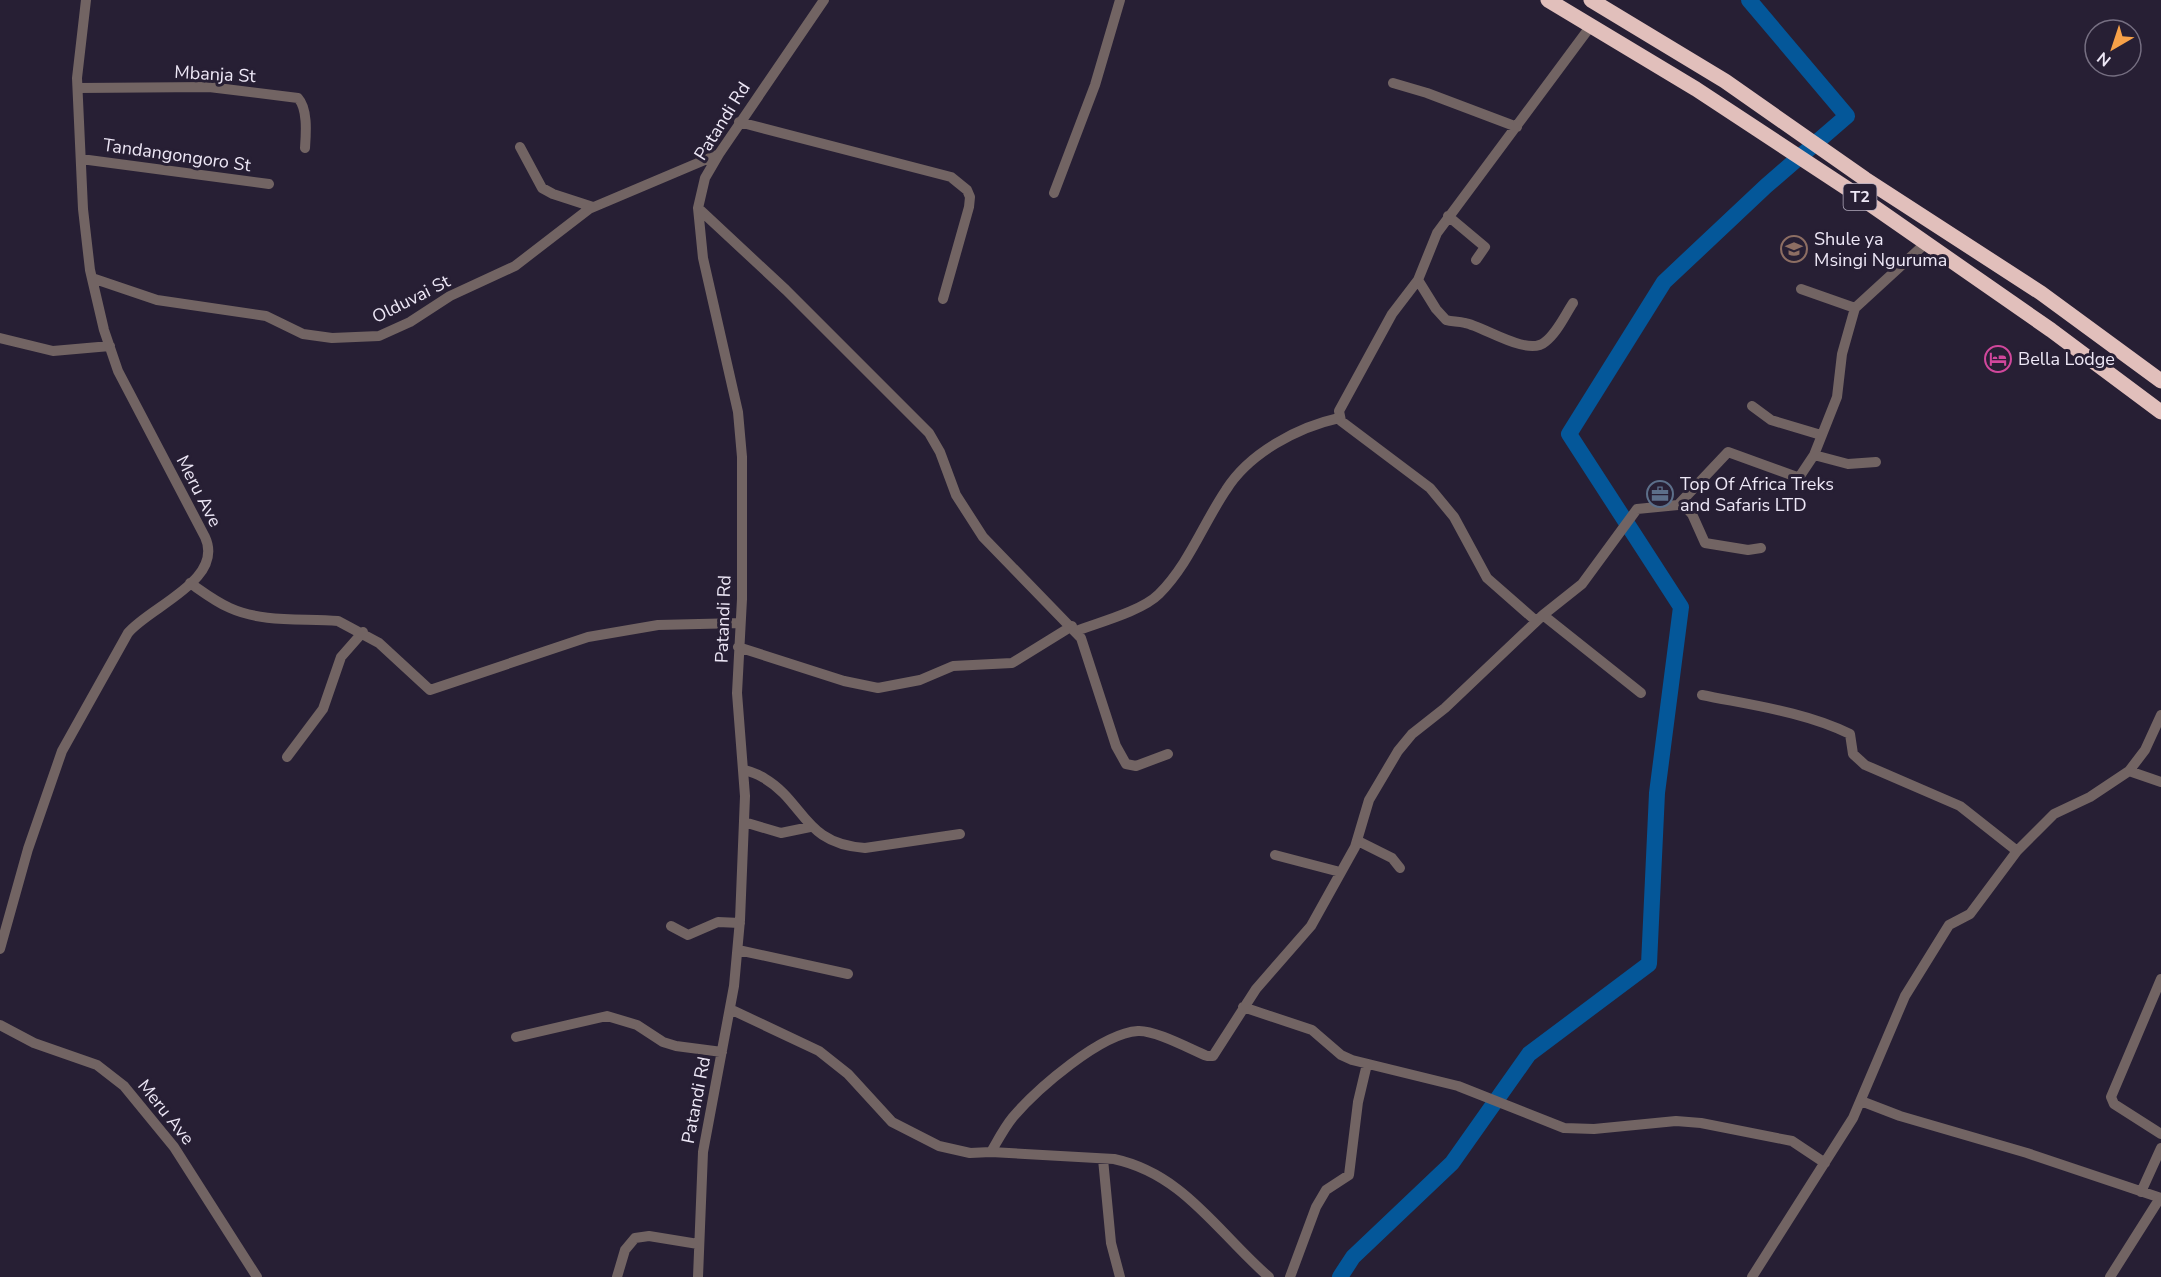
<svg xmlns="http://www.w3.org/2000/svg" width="2161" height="1277" viewBox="0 0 2161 1277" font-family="'Nunito Sans',sans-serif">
  <rect width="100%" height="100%" fill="#271f34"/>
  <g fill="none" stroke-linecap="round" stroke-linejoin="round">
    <path stroke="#045799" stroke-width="16" d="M1340,1277L1353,1257L1452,1163L1529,1054L1649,964L1657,793L1681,607L1569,434L1664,282L1766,186L1847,116L1749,0"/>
    <path stroke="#726463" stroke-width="10" d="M1393,83L1427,93L1517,127
      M78,88L209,87L298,98C308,109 306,133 305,148
      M739,122L951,177L967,190L970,197L969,207L943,299
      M520,147L542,188L553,194L593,207
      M81,159L269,184
      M1054,193L1095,85L1120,0
      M698,208L786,290L929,433L940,452L956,495L983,537L1081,638L1116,746L1126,764L1136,766L1168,754
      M1448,216L1485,247L1476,260
      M92,278L157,300L266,316L303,334L332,338L379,336L410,322L450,296L515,266L589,209L719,154
      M1418,280L1436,309L1446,320C1452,322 1458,321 1465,323C1483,326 1528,357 1545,342C1557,333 1565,315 1573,303
      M1801,289L1855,308
      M0,338L53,351L110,346
      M1752,406L1771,420L1821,435
      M1814,455L1848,464L1876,462
      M1681,502L1692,514L1705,543L1748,550L1761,548
      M190,583C203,592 216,602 230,608C263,623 303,618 338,621L379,643L430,690L588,637L658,625L740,623
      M1543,615L1641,693
      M1536,621L1487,578L1454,517L1430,488L1341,421L1339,411L1392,314L1418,280L1437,233L1590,27
      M1076,631C1100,622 1142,611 1159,594C1189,564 1203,524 1226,490C1249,453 1298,427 1339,418
      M738,647L844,681L878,688L920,680L953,666L1012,663L1072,626
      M1702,695C1751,705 1806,712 1850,734L1853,754L1865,765L1960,806L2017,851
      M287,757L323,709L341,657L363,632
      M743,769C750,772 758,774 764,778C805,802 803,844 865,848L960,834
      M2129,771L2161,782
      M744,822L781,833L810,827
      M1358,841L1392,858L1400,868
      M1275,855L1340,872
      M671,926L688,935L718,922L740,923
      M0,949L28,849L62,751L128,633C149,607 225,580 205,537L118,371L104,330L90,270L83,209L77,78L86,0
      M738,950L848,974
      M2161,979L2111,1097L2114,1104L2161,1134
      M1243,1007L1312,1030L1341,1055L1352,1060L1458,1086L1564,1128L1594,1129L1676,1121L1701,1123L1792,1141L1825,1163
      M730,1009L819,1051L848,1074L892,1122L939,1146L970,1153L991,1152L1114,1159C1184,1174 1218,1233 1269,1277
      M0,1025L34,1043L97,1065L124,1086L174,1147L257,1277
      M516,1037L607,1016L637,1025L663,1042L676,1046L722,1052
      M1861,1101L1900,1116L2027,1153L2161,1198
      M991,1152C998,1140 1004,1128 1013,1117C1037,1089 1101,1033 1138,1031C1155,1030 1190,1049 1207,1056H1213L1256,989L1311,926L1355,847L1369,800L1398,751L1412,734L1445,708L1543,615L1582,584L1637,509L1678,505L1728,452L1797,477L1800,476L1814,455L1837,397L1842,354L1855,308L1927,242
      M1103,1159L1111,1243L1120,1277
      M2141,1192L2161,1148
      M617,1277L625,1250L635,1238L649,1236L698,1244
      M698,1277L703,1152L734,986L740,920L745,796L737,693L742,599V457L738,412L703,258L698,208L705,178L719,154L824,0
      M1290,1277L1316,1207L1326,1190L1349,1175L1358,1102L1367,1064
      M1752,1277L1853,1118L1905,996L1949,925L1970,914L2017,851L2054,814L2090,797L2129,771L2145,750L2161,715
      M2110,1277L2160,1198"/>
    <path stroke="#e1bfbb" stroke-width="15" d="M1548,0L1696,89L1854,193L2051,330L2161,412
      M1591,0L1725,81L1865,179L2041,293L2161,381"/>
  </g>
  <defs>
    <symbol id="school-ring" viewBox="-11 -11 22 22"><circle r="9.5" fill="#271f34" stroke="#8d6e63" stroke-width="1.5"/><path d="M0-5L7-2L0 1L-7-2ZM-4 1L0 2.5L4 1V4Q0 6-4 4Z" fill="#8d6e63"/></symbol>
    <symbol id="hotel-ring" viewBox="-11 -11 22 22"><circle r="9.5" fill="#271f34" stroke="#d1479c" stroke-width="1.5"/><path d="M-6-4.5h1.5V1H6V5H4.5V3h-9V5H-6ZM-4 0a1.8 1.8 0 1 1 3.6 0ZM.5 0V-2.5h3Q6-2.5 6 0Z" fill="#d1479c"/></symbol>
    <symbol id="office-ring" viewBox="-11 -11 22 22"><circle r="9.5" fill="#271f34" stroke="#5c6f8a" stroke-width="1.5"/><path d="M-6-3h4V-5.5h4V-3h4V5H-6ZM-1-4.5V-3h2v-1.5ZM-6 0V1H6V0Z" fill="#5c6f8a"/></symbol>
  </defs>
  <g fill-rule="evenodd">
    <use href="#school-ring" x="1779" y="234" width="30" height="30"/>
    <use href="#hotel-ring" x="1983" y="344" width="30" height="30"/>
    <use href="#office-ring" x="1645" y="479" width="30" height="30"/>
  </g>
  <g text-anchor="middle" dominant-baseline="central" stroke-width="6" stroke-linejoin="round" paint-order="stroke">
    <rect fill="#271f34" stroke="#b2abbc" stroke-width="1.5" x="1843.5" y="184" width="33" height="26" rx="4.5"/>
    <g font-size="16" font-weight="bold" fill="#ede7f6">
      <text x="1860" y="197">T2</text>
    </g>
    <g font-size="18" fill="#ede7f6" stroke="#271f34">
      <text transform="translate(215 74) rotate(3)">Mbanja St</text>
      <text transform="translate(722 121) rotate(-58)">Patandi Rd</text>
      <text transform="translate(177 155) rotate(8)">Tandangongoro St</text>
      <text transform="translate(411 299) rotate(-27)">Olduvai St</text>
      <text transform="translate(199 491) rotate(63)">Meru Ave</text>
      <text transform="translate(723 619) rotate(-88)">Patandi Rd</text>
      <text transform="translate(696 1100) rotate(-79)">Patandi Rd</text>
      <text transform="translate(166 1112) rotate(51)">Meru Ave</text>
    </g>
    <g font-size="18" fill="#ede7f6" stroke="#271f34" text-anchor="start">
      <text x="1814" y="239">Shule ya<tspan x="1814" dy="21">Msingi Nguruma</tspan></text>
      <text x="2018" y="359">Bella Lodge</text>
      <text x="1680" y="484">Top Of Africa Treks<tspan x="1680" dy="21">and Safaris LTD</tspan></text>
    </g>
  </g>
  <g transform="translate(2113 48) rotate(219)"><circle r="28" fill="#271f34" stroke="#766f82" stroke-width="1.5"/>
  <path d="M0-4.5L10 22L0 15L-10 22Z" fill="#f7a148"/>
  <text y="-9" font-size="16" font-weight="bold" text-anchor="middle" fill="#ede7f6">N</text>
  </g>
</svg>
